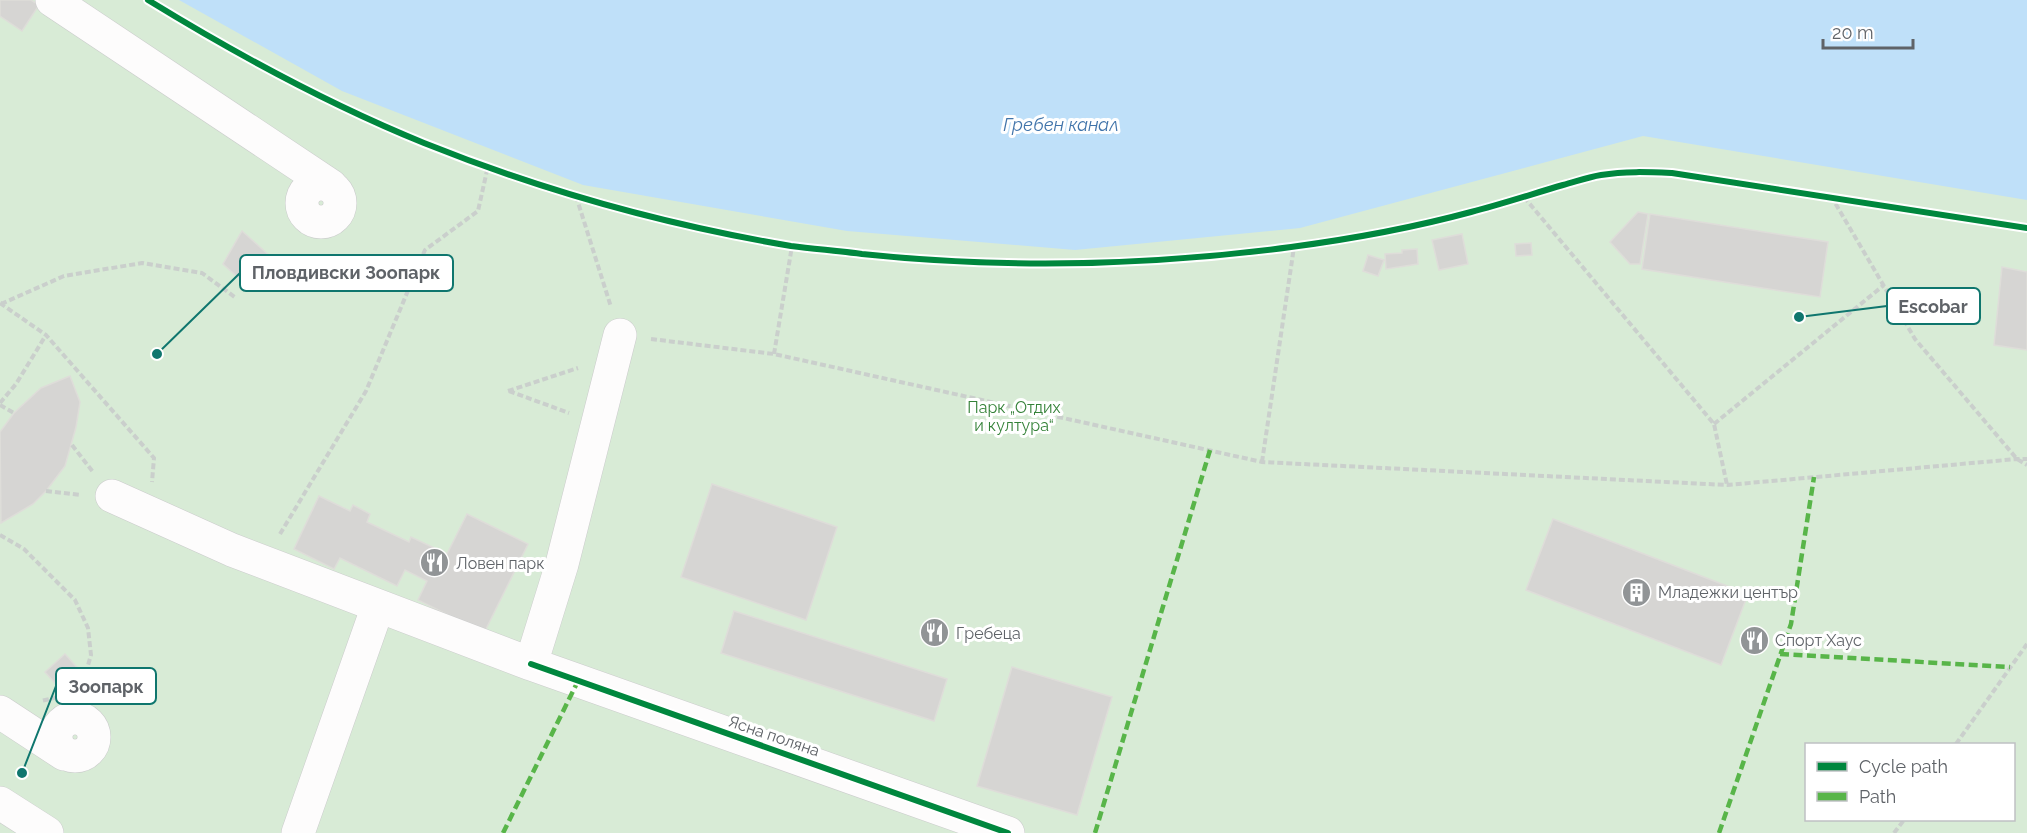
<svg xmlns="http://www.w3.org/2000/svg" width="2027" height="833" viewBox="0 0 2027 833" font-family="Raleway,sans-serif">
  <rect width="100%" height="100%" fill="#efeeea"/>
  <path fill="#d8ebd6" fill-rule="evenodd" d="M0,0H2027V833H0ZM1806,744H2014V820H1806Z"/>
  <path fill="#bfe0f9" d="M179,0H2027V200L1643,136L1300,228L1075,250L847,231L583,185L342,91Z"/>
  <path fill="#d6d5d3" stroke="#deddd9" stroke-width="1.5" d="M0,0H31L39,5L22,31L0,16Z
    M1638,212L1648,214L1640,264H1630L1610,242Z
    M1650,214L1828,242L1820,297L1642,269Z
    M242,231L280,265L253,291L223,264Z
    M1462,234L1468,264L1439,270L1432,240Z
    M1531,243L1532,255L1516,256L1515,244Z
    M1417,249L1418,264L1386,269L1385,254L1402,253V250Z
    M1368,255L1384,260L1378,276L1363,271Z
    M2002,267L2027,272V350L1994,345Z
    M70,376L80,402L76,427L65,466L46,491L33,504L1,523L0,432L14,413L41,388Z
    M712,484L837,527L806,620L681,577Z
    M319,496L350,511L353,505L370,514L367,522L409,542L411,537L447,554L467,514L528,544L484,633L418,600L427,581L405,570L397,586L340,558L334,569L294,549Z
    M1553,519L1748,594L1721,665L1526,590Z
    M734,611L947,679L934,721L721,653Z
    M65,654L82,673L62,691L45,672Z
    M1012,667L1112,697L1077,815L977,786Z"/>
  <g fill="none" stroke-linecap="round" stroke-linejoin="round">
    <defs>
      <path id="minor" d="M52,0L331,186
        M302 203a19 19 0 1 1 38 0a19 19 0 1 1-38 0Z
        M112,496L232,550L531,664L562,564L620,335
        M531,664L1008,833
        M0,712L64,754
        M56 737a19 19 0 1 1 38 0a19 19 0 1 1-38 0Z
        M0,803L47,833
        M298,833L378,606"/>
    </defs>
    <use href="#minor" stroke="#cbcccc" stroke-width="34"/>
    <path stroke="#cacfcc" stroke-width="4" stroke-dasharray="6 3" stroke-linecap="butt" d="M576,196L611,307
      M1831,196L1915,339L2017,459L2027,465
      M1524,197L1714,424L1727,485
      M0,303L46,335L154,458L152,482
      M1,304L64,276L142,263L202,273L236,298
      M651,339L774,354L1262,462L1727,485L2017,459H2027
      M774,354L792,246
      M508,391L578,368
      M509,391L569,413
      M0,403L16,384L46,335
      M0,405L14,413
      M1714,424L1884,285
      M72,445L93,472
      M1262,462L1294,247
      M46,491L81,495
      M280,534L366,391L425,250L478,211L488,166
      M0,535L24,549L75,600L88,628L91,655L84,679L67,695L41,701
      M1956,744L2027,644
      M1894,833L1904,820"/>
    <use href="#minor" stroke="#fdfcfc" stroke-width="33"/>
    <path stroke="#58b549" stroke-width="4.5" stroke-dasharray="9 4.5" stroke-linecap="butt" d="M1780,654L2010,667
      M503,833L578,681
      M1095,833L1210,450
      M1719,833L1791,624L1814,477"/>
    <defs>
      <path id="cycleway" d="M148,0C236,54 328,104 424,143C541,190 666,225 791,246C815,249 839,251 862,254C1005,269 1148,266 1291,247C1351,239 1412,228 1471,212C1502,204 1532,194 1563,185C1575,182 1588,177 1601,175C1625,171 1648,172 1672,173L2027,228
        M531,664L1008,833"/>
    </defs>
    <use href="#cycleway" stroke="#fff" stroke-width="10"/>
    <use href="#cycleway" stroke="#00873e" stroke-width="6"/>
  </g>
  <defs>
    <symbol id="restaurant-disc" viewBox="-11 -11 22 22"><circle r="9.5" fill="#919496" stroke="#fff"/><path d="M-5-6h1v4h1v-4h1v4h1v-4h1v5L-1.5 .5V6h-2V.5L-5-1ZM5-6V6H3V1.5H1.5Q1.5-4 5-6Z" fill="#fff"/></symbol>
    <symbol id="building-disc" viewBox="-11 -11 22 22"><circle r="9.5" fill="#919496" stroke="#fff"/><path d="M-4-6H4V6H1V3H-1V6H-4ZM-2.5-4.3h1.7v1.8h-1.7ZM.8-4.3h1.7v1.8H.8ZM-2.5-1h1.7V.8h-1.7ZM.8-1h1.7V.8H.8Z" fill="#fff"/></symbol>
  </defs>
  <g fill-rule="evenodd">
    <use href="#restaurant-disc" x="418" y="546" width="33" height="33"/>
    <use href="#building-disc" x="1620" y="576" width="33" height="33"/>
    <use href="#restaurant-disc" x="918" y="616" width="33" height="33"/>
    <use href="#restaurant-disc" x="1738" y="624" width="33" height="33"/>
  </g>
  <g text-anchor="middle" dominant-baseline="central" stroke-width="6" stroke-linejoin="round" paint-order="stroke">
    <g font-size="16" fill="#348238" stroke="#fff">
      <text x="1014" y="407">Парк „Отдих<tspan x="1014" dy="18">и култура“</tspan></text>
    </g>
    <g font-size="16" fill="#5f6368" stroke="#fff" text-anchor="start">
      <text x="456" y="563">Ловен парк</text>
      <text x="1658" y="592">Младежки център</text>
      <text x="956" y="633">Гребеца</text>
      <text x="1775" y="640">Спорт Хаус</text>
    </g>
    <g font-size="16" fill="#5f6368" stroke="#fff">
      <text transform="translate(774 736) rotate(19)">Ясна поляна</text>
    </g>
    <g font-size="18" font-style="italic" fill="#4174aa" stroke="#fff">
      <text x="1061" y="124">Гребен канал</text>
    </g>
  </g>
  <path fill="none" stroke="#0f766e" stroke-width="2" d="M157 354L240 273M1799 317L1887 306M22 773L56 686"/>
  <g fill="#0f766e" stroke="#fff" stroke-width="2">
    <circle cx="157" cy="354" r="6"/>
    <circle cx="1799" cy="317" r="6"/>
    <circle cx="22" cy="773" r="6"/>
  </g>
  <g fill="#fff" stroke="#0f766e" stroke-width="2">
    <rect x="240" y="255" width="213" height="36" rx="6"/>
    <rect x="1887" y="288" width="93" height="36" rx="6"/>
    <rect x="56" y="668" width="100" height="36" rx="6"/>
  </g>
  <g font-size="18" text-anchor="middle" font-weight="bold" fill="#5f6368">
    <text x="346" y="279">Пловдивски Зоопарк</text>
    <text x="1933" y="313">Escobar</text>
    <text x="106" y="693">Зоопарк</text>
  </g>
  <rect x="1805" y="743" width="210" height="78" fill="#ffffff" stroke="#bfc1c3" stroke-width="1.5"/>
  <rect x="1817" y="762" width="30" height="9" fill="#00873e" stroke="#bfc1c3" stroke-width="1.5"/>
  <text x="1859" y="773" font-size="18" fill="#5f6368">Cycle path</text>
  <rect x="1817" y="792" width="30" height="9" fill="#58b549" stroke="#bfc1c3" stroke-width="1.5"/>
  <text x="1859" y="803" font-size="18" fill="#5f6368">Path</text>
  <path d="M1823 39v9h90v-9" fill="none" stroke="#5f6368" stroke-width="3"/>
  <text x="1832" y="39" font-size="18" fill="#5f6368" stroke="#ffffff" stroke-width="4.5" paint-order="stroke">20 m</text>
</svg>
